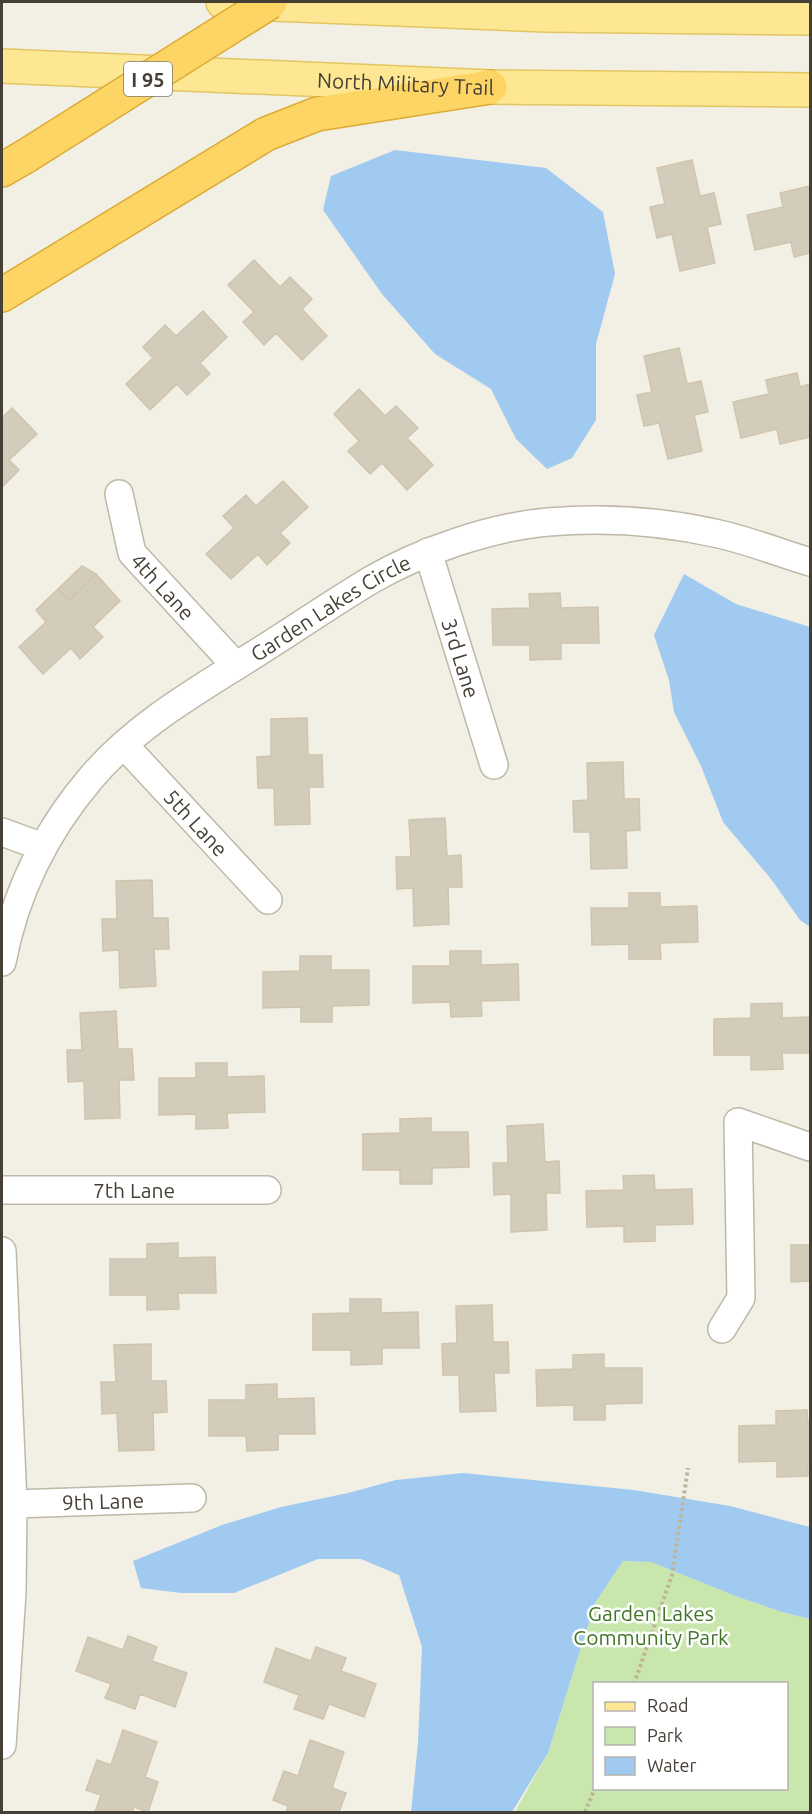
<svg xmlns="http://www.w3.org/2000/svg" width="812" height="1814" viewBox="0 0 812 1814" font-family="Ubuntu,sans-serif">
  <rect width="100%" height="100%" fill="#f2efe5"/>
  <path fill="#c9e7ad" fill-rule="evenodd" d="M623,1561L651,1562L738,1597L782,1612L810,1619V1812H515L548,1753L595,1603ZM594,1684H786V1788H594Z"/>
  <path fill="#a1caf0" d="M395,150L546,168L603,212L615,274L596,344V420L572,458L547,469L516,439L491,389L435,354L382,294L323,210L331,176Z
    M684,574L736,604L810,627V927L800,920L771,879L723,822L701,766L674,712L669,680L654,635Z
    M463,1473L634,1490L730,1506L810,1527V1619L782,1612L738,1597L651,1562L623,1561L595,1603L548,1753L512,1812H411L418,1743L422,1647L399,1575L361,1559H318L234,1593H181L141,1588L133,1561L222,1525L281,1507L348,1493L396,1480Z"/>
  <path fill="#d4ccba" stroke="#cfc4ae" stroke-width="1.5" d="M692,160L700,196L714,193L721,224L707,227L715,263L680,271L672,234L657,238L650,207L665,204L657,168Z
    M810,186V253L794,257L791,242L755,250L747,215L783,207L780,193Z
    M254,260L280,287L290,277L312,299L302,309L327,336L302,360L276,333L264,345L243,322L254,312L228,285Z
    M203,311L227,337L200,363L210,374L187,395L177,384L150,410L126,384L153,358L143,347L165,325L176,336Z
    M679,348L687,384L701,381L708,412L694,415L702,451L668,459L659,423L644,426L637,395L652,392L644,356Z
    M797,373L800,387L810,384V421L808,422L810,437L780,444L777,429L741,438L733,402L769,394L766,380Z
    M359,389L385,416L396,406L418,428L407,438L433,465L407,490L382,463L370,474L348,451L359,441L334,414Z
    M12,408L37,434L9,460L19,470L2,487V418Z
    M283,481L308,507L280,533L290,543L267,565L258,554L231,579L206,554L234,528L223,516L246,495L256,506Z
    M82,566L96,574L69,600L58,589Z
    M96,574L120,601L93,627L103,637L80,659L71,648L43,674L19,647L46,622L36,610L58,589L69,600Z
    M560,593L561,608L598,607L599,643H561V659L530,660V645H493L492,609L530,608L529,594Z
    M307,718L308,755H322L323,787H309L310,824L275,825L274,788H258L257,757L271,756V719Z
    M623,762L624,799H639L640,830L626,831L627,868L591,869L590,832H574L573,801L588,800L587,763Z
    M445,818L447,856L461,855L462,887H448L449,924L414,926L413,888L397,889L396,857H411L409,820Z
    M152,880L153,918H168L169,949H154L156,986L120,988L119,950L103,951L102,919H117L116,881Z
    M629,893H660V907L697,906L698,942L660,943L661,959H629V944L592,945L591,908H629Z
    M450,951H481V965L518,964L519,1000L481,1001L482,1016L451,1017L450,1002L413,1003V966H450Z
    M300,956H331V970H369V1005L332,1006V1022H301V1007L263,1008V972L300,971Z
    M782,1003V1018L810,1017V1053H782L783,1069L751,1070V1055H714V1019L751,1018V1004Z
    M116,1011L118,1049H132L134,1080H119L120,1118L85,1119L84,1081L68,1082L67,1050H82L80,1013Z
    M196,1063H227V1077L264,1076L265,1112L227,1113L228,1128L196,1129V1114L159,1115V1078H196Z
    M431,1118V1132H468L469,1167L432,1168V1184H400V1170H363V1134L400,1133V1119Z
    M543,1124L545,1162L559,1161L560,1193H546L547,1230L511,1232V1194L494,1195L493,1163H508L507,1126Z
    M654,1175L655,1190L692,1189L693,1224L655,1225V1241L624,1242V1226L587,1227L586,1191L624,1190L623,1176Z
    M178,1243V1258L215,1257L216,1293H178L179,1309L147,1310V1295H110V1259H147V1244Z
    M791,1245H810V1281L791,1282Z
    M350,1299H381V1313L418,1312L419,1348H382V1364L351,1365V1350H313V1314L350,1313Z
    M492,1305L493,1342H508L509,1373H494L496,1411L460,1412L459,1375H443L442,1344L457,1343L456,1306Z
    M151,1344V1381H166L167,1412L153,1413L154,1450L119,1451L117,1413L102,1414L101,1382H116L114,1345Z
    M604,1354V1368H642V1403L605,1404V1420H574V1405L537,1406L536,1370L573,1369V1355Z
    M277,1384V1399L314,1398L315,1434H278V1450L247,1451L246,1436H209V1400H246V1385Z
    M807,1410L808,1424H810V1460H808V1476L777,1477V1461L739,1462V1426L776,1425V1411Z
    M128,1636L157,1647L152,1661L187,1673L175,1707L140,1694L135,1709L105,1698L111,1684L76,1671L88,1637L123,1650Z
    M316,1647L346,1658L341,1671L376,1684L364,1717L329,1704L323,1719L294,1709L299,1695L264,1682L276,1648L311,1661Z
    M123,1730L157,1742L145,1777L158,1782L148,1812L134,1807L132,1812H95L101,1795L86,1790L97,1760L111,1765Z
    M310,1740L344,1752L332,1788L346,1793L339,1812H286L288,1806L273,1800L284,1771L298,1776Z"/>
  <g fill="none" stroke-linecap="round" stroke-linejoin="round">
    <defs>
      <g id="minor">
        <path id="s1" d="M119,494L132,553L236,666"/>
        <path id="s2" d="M428,552L494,765"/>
        <path id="s3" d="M124,745L268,900"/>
        <path d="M2,832L43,847"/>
        <path id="s4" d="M2,962C15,893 46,831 91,778C135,726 195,692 252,656C292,631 331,604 371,580C421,551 491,527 548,522C606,517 662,521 719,534C750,541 780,553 810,562"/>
        <path id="s5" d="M2,1190H267"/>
        <path d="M2,1251L13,1504L12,1592L2,1745"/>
        <path d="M722,1329L741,1298L738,1122L810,1147"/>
        <path id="s6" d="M13,1504L192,1498"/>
      </g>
      <g id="major">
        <path d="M223,2L546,15L810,18"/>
        <path id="s7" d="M2,66L490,87L810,90"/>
      </g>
      <path id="highway" d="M2,170L26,156
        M2,295L266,134L317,114L490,87"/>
    </defs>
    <use href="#minor" stroke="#beb8a7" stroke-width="30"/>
    <use href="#major" stroke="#e3c562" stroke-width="36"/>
    <use href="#highway" stroke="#dcab35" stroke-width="36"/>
    <path stroke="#bfb499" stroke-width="4" stroke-dasharray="3 3" stroke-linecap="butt" d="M634,1684L672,1575L688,1468
      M585,1812L595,1788"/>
    <use href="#minor" stroke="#fff" stroke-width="27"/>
    <use href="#major" stroke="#fee792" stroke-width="33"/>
    <use href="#highway" stroke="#fdd565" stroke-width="33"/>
    <defs>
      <path id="highway-bridge" d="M26,156L270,2"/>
    </defs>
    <use href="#highway-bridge" stroke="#dcab35" stroke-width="36" stroke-linecap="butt"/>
    <use href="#highway-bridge" stroke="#fdd565" stroke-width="33"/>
  </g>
  <g text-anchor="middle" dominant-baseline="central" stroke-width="5" stroke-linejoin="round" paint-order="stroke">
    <rect fill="#fff" stroke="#7d7972" stroke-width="1.5" x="124" y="62" width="48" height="34" rx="4.5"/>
    <g font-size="20" font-weight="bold" fill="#453f35">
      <text x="148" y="79">I 95</text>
    </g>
    <g font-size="21" fill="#453f35" stroke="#fff">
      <text stroke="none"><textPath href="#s7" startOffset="404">North Military Trail</textPath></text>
      <text stroke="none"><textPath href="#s1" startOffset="106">4th Lane</textPath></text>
      <text stroke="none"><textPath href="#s4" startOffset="502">Garden Lakes Circle</textPath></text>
      <text stroke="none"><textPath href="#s2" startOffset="111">3rd Lane</textPath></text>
      <text stroke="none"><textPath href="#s3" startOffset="106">5th Lane</textPath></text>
      <text stroke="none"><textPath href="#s5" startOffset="132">7th Lane</textPath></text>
      <text stroke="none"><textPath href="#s6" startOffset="90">9th Lane</textPath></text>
    </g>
    <g font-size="21" fill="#407628" stroke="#fff">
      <text x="651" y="1613">Garden Lakes<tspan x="651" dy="24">Community Park</tspan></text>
    </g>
  </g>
  <rect width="812" height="1814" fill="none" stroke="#453f35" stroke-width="6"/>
  <rect x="593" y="1682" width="195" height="108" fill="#ffffff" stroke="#b5b2ae" stroke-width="1.5"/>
  <rect x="605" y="1702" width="30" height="9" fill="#fee792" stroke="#b5b2ae" stroke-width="1.5"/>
  <text x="647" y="1712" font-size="18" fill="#453f35">Road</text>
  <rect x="605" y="1727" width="30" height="18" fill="#c9e7ad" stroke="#b5b2ae" stroke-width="1.5"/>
  <text x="647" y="1742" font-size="18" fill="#453f35">Park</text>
  <rect x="605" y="1757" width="30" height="18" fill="#a1caf0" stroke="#b5b2ae" stroke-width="1.5"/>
  <text x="647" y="1772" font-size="18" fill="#453f35">Water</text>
</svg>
